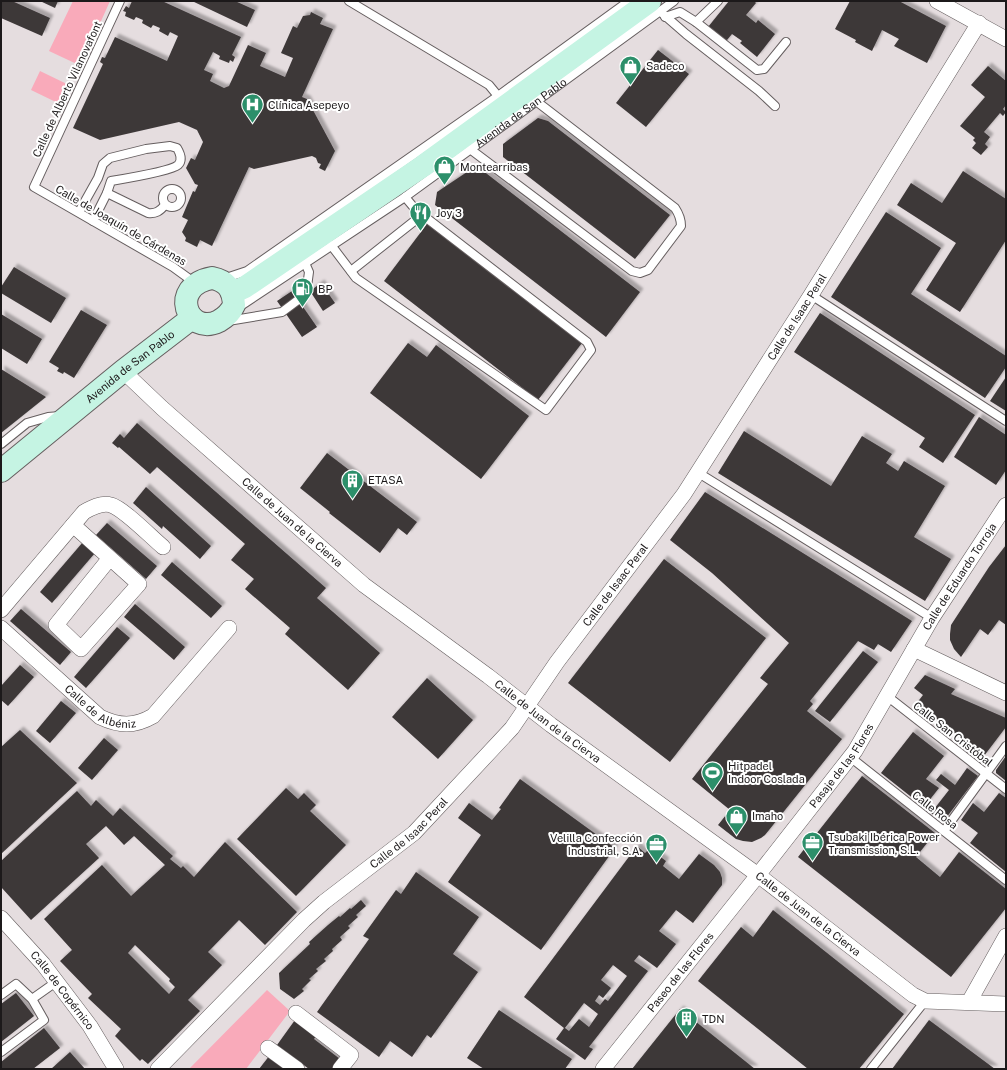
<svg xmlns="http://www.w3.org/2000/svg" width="1007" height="1070" viewBox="0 0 1007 1070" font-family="'Public Sans',sans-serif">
  <defs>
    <filter id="shadow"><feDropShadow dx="3.5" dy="-3.5" stdDeviation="1" flood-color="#0004"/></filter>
  </defs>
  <rect width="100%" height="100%" fill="#e5dddf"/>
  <path fill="#f9aaba" d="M73,1H110L81,66L49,51Z
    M40,71L71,86L62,105L31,90Z
    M267,990L290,1011L246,1069H189Z"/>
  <path fill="#3e3839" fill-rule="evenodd" filter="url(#shadow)" d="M1,1H12L50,18L42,36L1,18Z
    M40,1H58L55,8Z
    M132,1H162L241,37L232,55L235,57L233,62L230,60L229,63L219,59L220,56L213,52L204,70L213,74L210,81L224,88L229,86L248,45L266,53L260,66L285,77L293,58L281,53L293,26L297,28L303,16L310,15L311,12L323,18L320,24L333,29L302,97L307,99L335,151L325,171L319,168L321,164L318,163L316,158L312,156L254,169L249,167L212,246L200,240L197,247L185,241L186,238L182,232L188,220L182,217L193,191L195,192L198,185L195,184L186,168L191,158L195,160L203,142L197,130L179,122L100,140L73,128L103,64L100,62L102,57L105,58L115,37L167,61L178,36L170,32L168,36L159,31L160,28L153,25L151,28L142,23L143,20L136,17L134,20L125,16L126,12L123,11L126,6L129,8Z
    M192,1H235L255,10L247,27Z
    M729,1H754L756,3L746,15L756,23L758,20L775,34L757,57L740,43L742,41L732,34L722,46L704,32Z
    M850,1H899L946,26L927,63L894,46L899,39L882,30L872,51L855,42L856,40L835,29Z
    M658,50L689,74L646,127L616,103Z
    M988,66L1006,81V105L1003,109L1006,112L1003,116L1000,113L984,132L990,137L985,144L988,147L981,155L972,148L976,143L973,140L975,138L960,126L985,97L971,85Z
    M538,118L548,121L670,215L635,259L503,157V144Z
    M473,168L482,170L640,292L606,337L435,205L437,192Z
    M963,171L1006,199V240L960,312L926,290L956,243L897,205L911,183L942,203Z
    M886,212L941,248L911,294L1006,356V367L985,398L831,297Z
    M427,224L582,343L538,400L384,281Z
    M14,267L66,298L51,323L1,293V287Z
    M321,283L335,303L323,311L310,291Z
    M292,291L317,327L302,337L277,301Z
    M81,310L107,325L74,378L64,372L63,374L57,371L59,368L49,362Z
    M820,313L975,415L943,463L919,447L925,438L794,352Z
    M1,314L42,339L27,364L1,348Z
    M408,343L427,357L436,345L529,416L481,479L370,393Z
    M1,369L46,397L1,433Z
    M1006,377V411L990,401Z
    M979,417L1006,435V470L996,485L954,457Z
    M137,423L326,588L317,598L380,653L348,690L285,634L290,628L245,589L254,579L231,560L245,544L157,467L150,474L119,447L118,448L112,443L120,434L124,438Z
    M744,431L831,486L862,436L892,454L886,463L898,471L904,461L945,486L914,537L951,559L925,601L718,473Z
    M327,453L417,522L407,535L398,528L380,553L329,513L330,512L300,488Z
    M146,487L211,546L200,559L163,526L162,529L133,503Z
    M705,492L912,621L891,652L878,644L874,650L858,641L810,701L813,704L807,711L842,739L765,835L761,838L752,842L743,841L736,839L718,825L730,810L692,779L768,684L760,678L789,643L712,573L670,540Z
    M107,523L157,566L146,579L96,535Z
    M83,542L95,553L52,603L40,592Z
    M1006,545V625L999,620L988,635L980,629L961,657L954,649L950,640V634L951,625L989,567Z
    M664,559L766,638L670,762L568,683Z
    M172,562L222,606L211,618L161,575Z
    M135,604L185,647L174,660L124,617Z
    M21,609L71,652L60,665L10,621Z
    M117,627L130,638L86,688L74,677Z
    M863,651L878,662L830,722L815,711Z
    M20,665L34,677L8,706L1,700V686Z
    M925,675L955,689L951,694L1006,718V727L984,756L934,717L930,722L913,708L923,695L914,688Z
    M427,678L473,720L438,759L392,717Z
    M61,701L76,713L50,743L36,731Z
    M20,730L77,783L1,854V747Z
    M913,732L944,756L926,779L939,788L924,807L881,773Z
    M104,738L118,750L92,780L78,768Z
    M1006,756V781L996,773V770Z
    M967,768L978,776L943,822L931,813L949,790L936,780L941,774L955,785Z
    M862,776L935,833L916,857L940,877L959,852L1006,889V908L951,977L798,857Z
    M520,779L615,848L541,950L448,882L481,835L458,818L469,803L492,820L501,809L499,808Z
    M286,788L298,799L304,793L316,805L310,811L346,845L296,896L237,839Z
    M77,791L91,806L96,800L113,816L120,808L173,856L170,859L181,868L183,866L194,877L225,842L297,912L265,945L239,920L208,952L222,965L188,1000L200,1011L148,1064L142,1059L140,1061L115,1036L121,1029L88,998L92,994L60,961L72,950L44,919L102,865L131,896L165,865L134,836L124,845L106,826L86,844L99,858L31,920L1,887V861ZM135,945L170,979L169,981L175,987L169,994L128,953Z
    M999,793L1006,798V872L970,843L978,833L961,820L973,803L984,812Z
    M637,846L645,853L648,850L652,853L654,852L666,861L663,866L679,879L699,854L714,865L720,872L722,878V885L693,923L676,910L659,931L676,944L657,968L639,955L634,961L648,971L589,1047L593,1049L585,1060L556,1039L564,1028L524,997ZM613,965L627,976L608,1001L605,999L600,1005L595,1001L599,995L603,998L611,988L601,980ZM584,1003L598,1014L589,1027L579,1019L569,1031L565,1028Z
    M416,872L479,917L453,954L478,972L431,1038L427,1035L412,1057L390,1041L379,1057L317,1012L369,939L363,936L396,890L401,894Z
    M361,900L366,906L356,915L358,917L348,926L350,928L340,937L342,940L332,949L333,951L324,959L326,961L316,969L318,971L309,979L311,980L302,989L304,991L294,999L280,989L279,973L310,944L309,942L328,925L339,916L340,917L350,908L351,909Z
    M773,910L904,1014L859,1069H808L698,981L741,927L753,937Z
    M16,993L34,1016L1,1042V1004Z
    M680,1009L755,1069H632Z
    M499,1010L572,1059L565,1069H484L467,1058Z
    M295,1020L316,1036L314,1039L340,1059L332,1069H309L277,1045Z
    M929,1020L995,1069H892Z
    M44,1028L60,1048L33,1069H1V1062Z
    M70,1052L85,1069H51Z
    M270,1055L289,1069H259Z"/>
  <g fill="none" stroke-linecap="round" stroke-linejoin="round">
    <defs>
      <g id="lane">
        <path d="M120,1L34,187L173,267L195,283"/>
        <path d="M349,1L489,85L498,96"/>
        <path d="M663,14L686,34L759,91L775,106"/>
        <path d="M665,17L680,12L696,22L757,70L764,69L786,42"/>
        <path d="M696,22L718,1"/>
        <path d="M470,149L632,271L640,273L648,270L681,226C681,219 679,214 675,208L536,101"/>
        <circle cx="172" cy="198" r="9"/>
        <path d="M107,193L148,213C156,214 160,211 165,205"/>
        <path d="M79,212L98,178L103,164L110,158L146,149L170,146L177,148C180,153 183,160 178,165C171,171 123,179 111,181L107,193L93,221"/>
        <path d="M331,245L356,278L546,410L591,350L587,342L416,210L405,197"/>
        <path d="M351,271L422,215"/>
        <path d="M223,279L247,271L498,96L629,1"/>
        <path d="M811,295L1006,421"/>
        <path id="s1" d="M236,309L405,197L674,1"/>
        <path d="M228,321L282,312L306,294L309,272L305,263"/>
        <path d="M1,444L27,423L48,417L60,416"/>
        <path d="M697,472L932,618"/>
        <path d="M887,696L1006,789"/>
        <path d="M850,757L1006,880"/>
        <path d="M944,831L1006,746"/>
        <path d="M1,995L16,984L32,999L44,1020L1,1052"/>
        <path d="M32,999L56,982"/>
        <path d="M871,1069L925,1001"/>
      </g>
      <g id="street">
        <path d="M937,1L1006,39"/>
        <path id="s2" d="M123,371L162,408L364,585L488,676L551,725L758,875L913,995L925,1001L1006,1004"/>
        <path d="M73,525L139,584L81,649L56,625L110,558"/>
        <path d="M1,610L84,512C91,508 102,502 111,505C124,509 151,537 163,547"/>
        <path id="s3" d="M1,628L100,717C119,726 134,727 153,716L229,628"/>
        <path d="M914,649L1006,693"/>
        <path id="s4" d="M1,918L43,964L90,1026L116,1069"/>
        <path d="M969,1002L1006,936"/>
        <path d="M296,1013L351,1055L340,1069"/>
        <path d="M268,1048L297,1069"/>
        <path id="s5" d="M158,1069L304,920L324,902L414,833L512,728L557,662L684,494L811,295L979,23"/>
        <path id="s6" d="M603,1069L758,875L855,751L932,618L1006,505"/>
      </g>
      <g id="secondary">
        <path d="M212,278C227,281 233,289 234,305C231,312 226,317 219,321C187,337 168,286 212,278Z"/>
        <path d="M232,293L245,287L423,166L650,1"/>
        <path id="s7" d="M1,471L123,371L192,318"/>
      </g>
    </defs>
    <use href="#lane" stroke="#655e5f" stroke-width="10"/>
    <use href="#street" stroke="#655e5f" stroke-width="16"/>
    <use href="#secondary" stroke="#655e5f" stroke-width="24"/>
    <use href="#lane" stroke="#fff" stroke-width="8"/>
    <use href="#street" stroke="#fff" stroke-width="15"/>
    <use href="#secondary" stroke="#c5f4e3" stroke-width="22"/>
  </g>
  <defs>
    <symbol id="shop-pin" viewBox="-11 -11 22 30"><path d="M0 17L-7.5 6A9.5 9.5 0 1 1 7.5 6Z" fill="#2c8f6a" stroke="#fff"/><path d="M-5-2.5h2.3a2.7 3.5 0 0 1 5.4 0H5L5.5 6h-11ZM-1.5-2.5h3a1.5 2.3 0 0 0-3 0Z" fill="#fff"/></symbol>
    <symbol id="hospital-pin" viewBox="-11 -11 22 30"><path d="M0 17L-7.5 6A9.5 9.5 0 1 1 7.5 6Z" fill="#2c8f6a" stroke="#fff"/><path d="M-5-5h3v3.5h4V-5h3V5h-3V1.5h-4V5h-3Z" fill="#fff"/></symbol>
    <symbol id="restaurant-pin" viewBox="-11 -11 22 30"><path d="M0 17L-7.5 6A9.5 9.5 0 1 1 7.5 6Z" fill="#2c8f6a" stroke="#fff"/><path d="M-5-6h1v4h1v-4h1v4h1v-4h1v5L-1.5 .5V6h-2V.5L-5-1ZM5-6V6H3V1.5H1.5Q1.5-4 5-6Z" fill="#fff"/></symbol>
    <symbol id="fuel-pin" viewBox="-11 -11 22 30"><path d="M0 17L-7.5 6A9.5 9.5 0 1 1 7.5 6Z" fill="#2c8f6a" stroke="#fff"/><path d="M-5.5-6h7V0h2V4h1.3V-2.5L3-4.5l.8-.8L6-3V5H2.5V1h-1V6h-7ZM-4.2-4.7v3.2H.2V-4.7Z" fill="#fff"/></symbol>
    <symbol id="building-pin" viewBox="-11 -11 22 30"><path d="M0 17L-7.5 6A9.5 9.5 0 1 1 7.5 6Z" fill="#2c8f6a" stroke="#fff"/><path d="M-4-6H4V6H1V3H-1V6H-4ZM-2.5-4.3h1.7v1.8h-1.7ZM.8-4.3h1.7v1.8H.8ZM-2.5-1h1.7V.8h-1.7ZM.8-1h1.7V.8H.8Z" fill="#fff"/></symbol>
    <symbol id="stadium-pin" viewBox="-11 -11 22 30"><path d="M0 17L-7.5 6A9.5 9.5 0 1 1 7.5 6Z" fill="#2c8f6a" stroke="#fff"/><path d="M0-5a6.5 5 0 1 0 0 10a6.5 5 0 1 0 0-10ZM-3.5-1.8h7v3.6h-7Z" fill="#fff"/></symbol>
    <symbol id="office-pin" viewBox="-11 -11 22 30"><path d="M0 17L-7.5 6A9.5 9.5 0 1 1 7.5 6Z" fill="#2c8f6a" stroke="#fff"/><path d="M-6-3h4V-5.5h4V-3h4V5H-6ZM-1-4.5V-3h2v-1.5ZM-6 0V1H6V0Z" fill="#fff"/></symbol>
  </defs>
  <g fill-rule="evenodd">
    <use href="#shop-pin" x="618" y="54" width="25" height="34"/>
    <use href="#hospital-pin" x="240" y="92" width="25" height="34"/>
    <use href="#shop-pin" x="432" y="154" width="25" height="34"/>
    <use href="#restaurant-pin" x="408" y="200" width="25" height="34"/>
    <use href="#fuel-pin" x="290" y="276" width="25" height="34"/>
    <use href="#building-pin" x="340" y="468" width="25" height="34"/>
    <use href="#stadium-pin" x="700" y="760" width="25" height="34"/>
    <use href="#shop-pin" x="724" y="804" width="25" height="34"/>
    <use href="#office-pin" x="800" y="830" width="25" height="34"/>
    <use href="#office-pin" x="644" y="832" width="25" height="34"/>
    <use href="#building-pin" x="674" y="1006" width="25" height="34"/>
  </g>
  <g text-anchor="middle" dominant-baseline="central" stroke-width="4" stroke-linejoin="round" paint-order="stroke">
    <g font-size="11" fill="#1c191a" stroke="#fff" text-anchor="start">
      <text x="646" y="66">Sadeco</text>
      <text x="268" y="105">Clínica Asepeyo</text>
      <text x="460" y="167">Montearribas</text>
      <text x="436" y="213">Joy 3</text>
      <text x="318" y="289">BP</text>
      <text x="368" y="480">ETASA</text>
      <text x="728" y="766">Hitpadel<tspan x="728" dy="13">Indoor Coslada</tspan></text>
      <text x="752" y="816">Imaho</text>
      <text x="828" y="837">Tsubaki Ibérica Power<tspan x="828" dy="13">Transmission, S.L.</tspan></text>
      <text x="642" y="838" text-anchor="end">Velilla Confección<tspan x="642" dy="13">Industrial, S.A.</tspan></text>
      <text x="702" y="1019">TDN</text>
    </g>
    <g font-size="11" fill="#1c191a" stroke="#fff">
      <text transform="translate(67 89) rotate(-65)">Calle de Alberto Vilanovafont</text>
      <text stroke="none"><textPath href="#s1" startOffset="346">Avenida de San Pablo</textPath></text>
      <text transform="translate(121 225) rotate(30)">Calle de Joaquín de Cárdenas</text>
      <text stroke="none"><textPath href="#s5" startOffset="993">Calle de Isaac Peral</textPath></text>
      <text stroke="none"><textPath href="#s7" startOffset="166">Avenida de San Pablo</textPath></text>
      <text stroke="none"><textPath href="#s2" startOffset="227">Calle de Juan de la Cierva</textPath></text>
      <text stroke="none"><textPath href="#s6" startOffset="609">Calle de Eduardo Torroja</textPath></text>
      <text stroke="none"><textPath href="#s5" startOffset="669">Calle de Isaac Peral</textPath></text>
      <text stroke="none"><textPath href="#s3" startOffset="129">Calle de Albéniz</textPath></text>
      <text stroke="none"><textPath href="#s2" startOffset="551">Calle de Juan de la Cierva</textPath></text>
      <text transform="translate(953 734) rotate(38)">Calle San Cristóbal</text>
      <text stroke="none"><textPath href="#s6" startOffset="386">Pasaje de las Flores</textPath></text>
      <text transform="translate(935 810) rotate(38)">Calle Rosa</text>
      <text stroke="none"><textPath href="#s5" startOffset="345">Calle de Isaac Peral</textPath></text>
      <text stroke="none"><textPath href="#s2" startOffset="875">Calle de Juan de la Cierva</textPath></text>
      <text stroke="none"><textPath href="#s6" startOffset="124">Paseo de las Flores</textPath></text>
      <text stroke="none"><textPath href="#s4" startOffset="95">Calle de Copérnico</textPath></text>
    </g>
  </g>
  <rect width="1007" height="1070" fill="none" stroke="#1c191a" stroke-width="4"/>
</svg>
